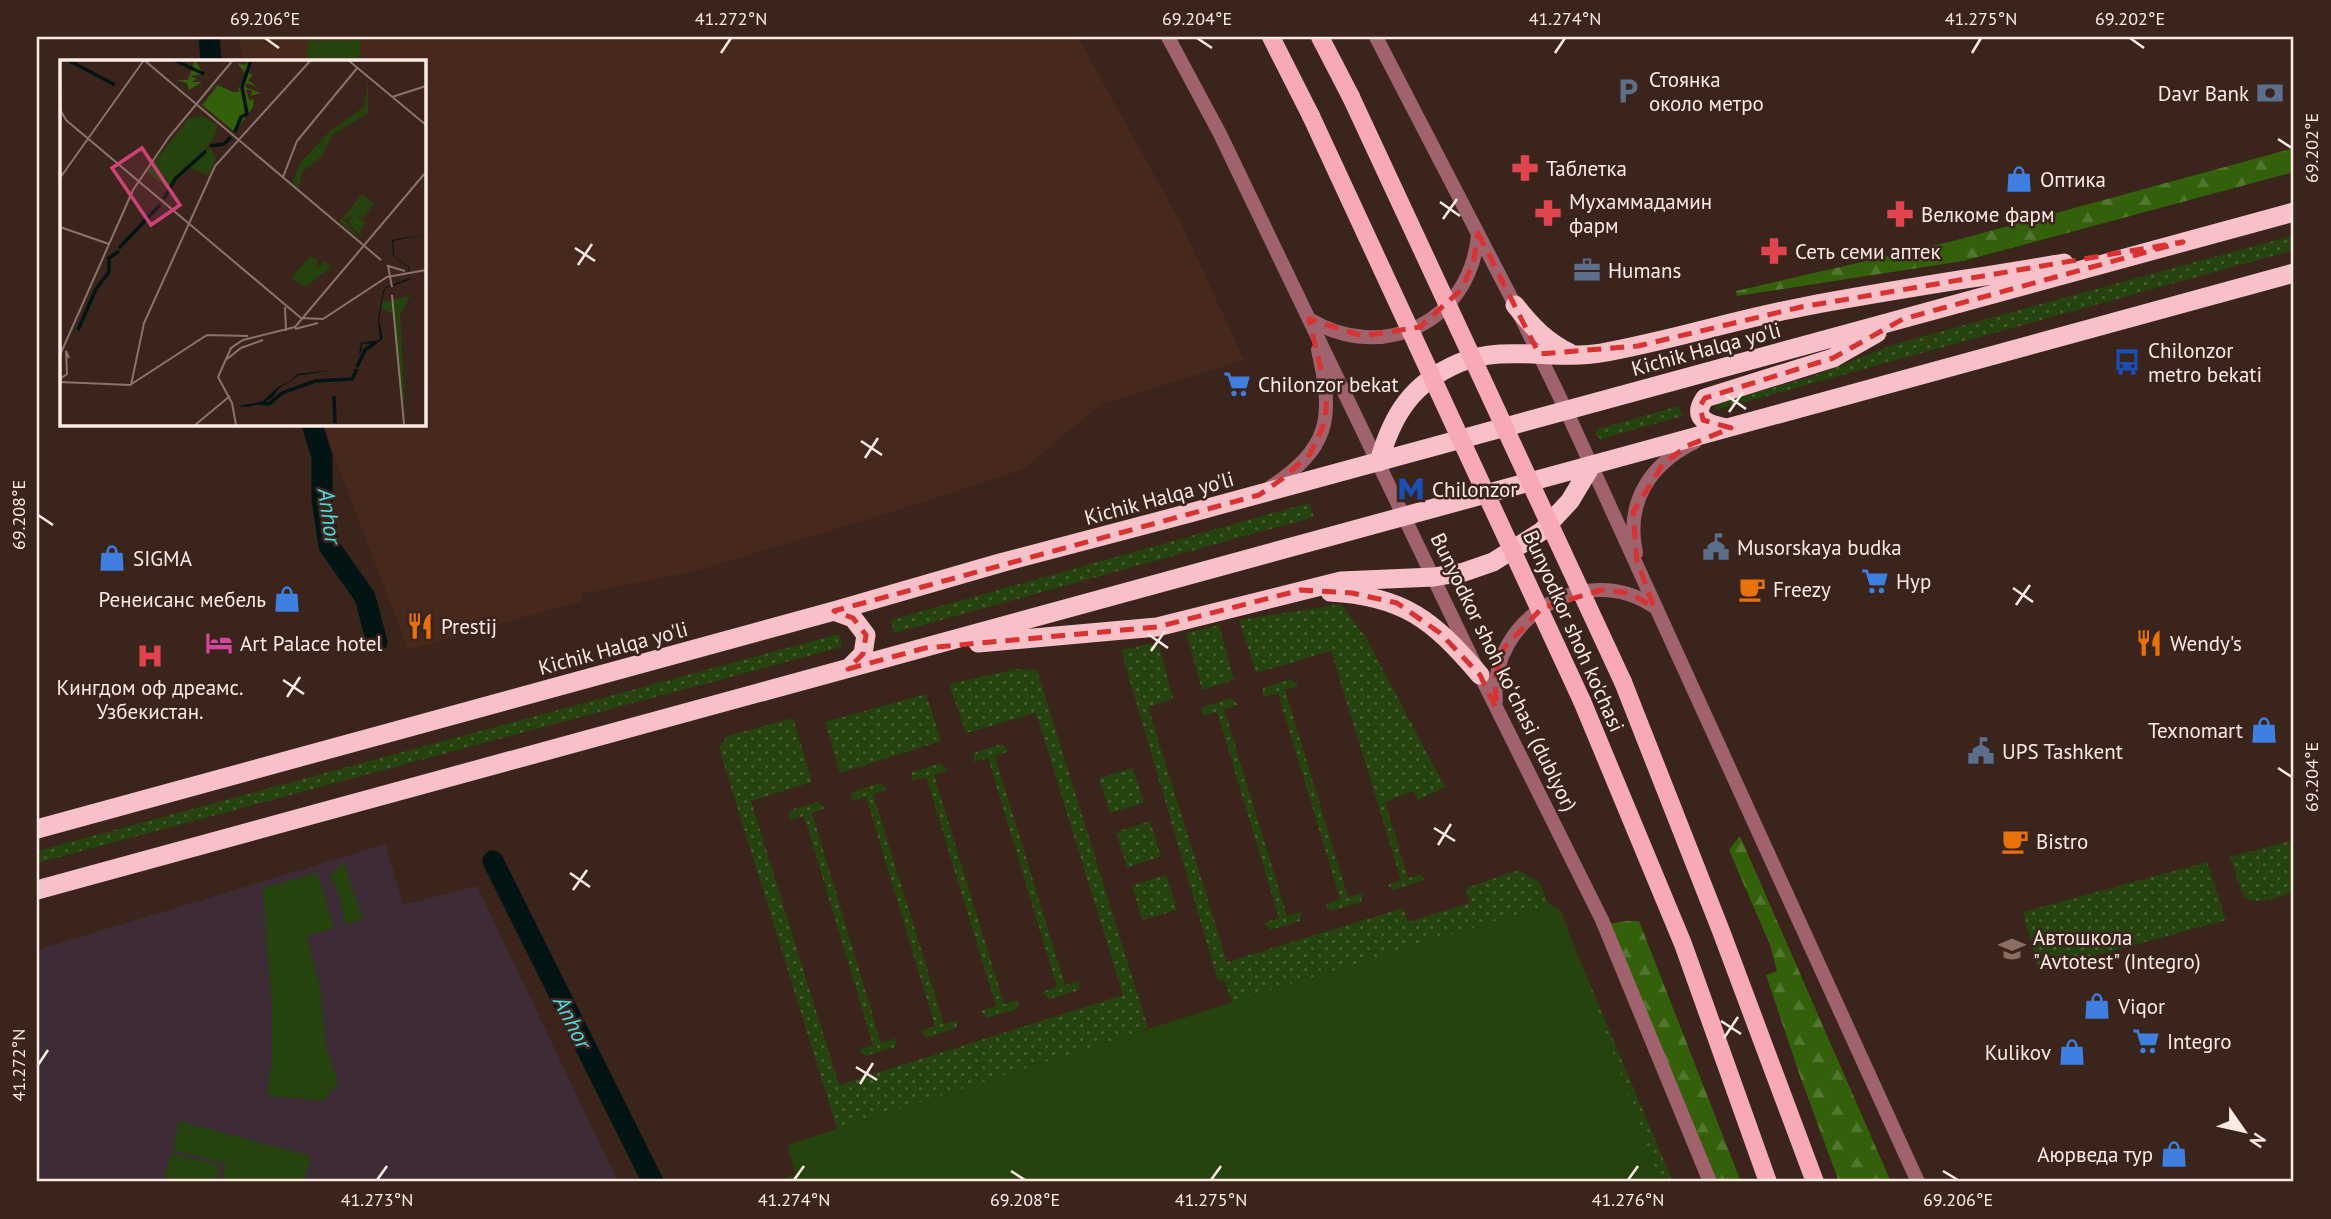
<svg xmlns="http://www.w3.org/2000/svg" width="2331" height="1219" viewBox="0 0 2331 1219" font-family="'PT Sans',sans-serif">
  <defs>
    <pattern id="grass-dots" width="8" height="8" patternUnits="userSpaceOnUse" patternTransform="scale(1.75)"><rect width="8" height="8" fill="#26420f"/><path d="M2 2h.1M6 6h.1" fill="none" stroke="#465d32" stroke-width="1.8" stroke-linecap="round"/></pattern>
    <pattern id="forest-firs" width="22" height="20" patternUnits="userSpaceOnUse" patternTransform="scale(1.75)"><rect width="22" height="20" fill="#345f0b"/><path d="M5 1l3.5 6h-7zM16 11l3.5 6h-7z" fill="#52762f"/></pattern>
  </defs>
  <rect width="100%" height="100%" fill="#3b241c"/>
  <path fill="#46281d" d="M239,37H1078L1182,225L1244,360L1100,405L1022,470L886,514L695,571L582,594L581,601L408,650L322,424H424V61H243Z"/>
  <path fill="#3d2c36" d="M386,844L403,905L477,886L618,1182H37V950Z"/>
  <path fill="url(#grass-dots)" d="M2294,235V250L1716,410L1715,403L1811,377L1895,344Z
    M1679,406L1682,416L1601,439L1595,435L1598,429Z
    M1309,503L1314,517L894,633L891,620Z
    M1341,604L1365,636L1445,787L1418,800L1413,791L1385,802L1408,878L1422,874L1424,880L1393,890L1388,885L1401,880L1331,651L1256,673L1239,620Z
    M1219,625L1234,680L1202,690L1186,633Z
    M839,634L842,647L37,863V851Z
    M1158,642L1173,699L1148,707L1227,962L1403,908L1408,922L1470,903L1466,888L1519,870L1540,883L1558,928L1232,1002L1224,980L1218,981L1121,650Z
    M1016,669L1037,670L1148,1028L843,1148L719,748L727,736L793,718L812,782L751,801L839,1085L1123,995L1036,713L966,733L949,684Z
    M1291,679L1299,686L1285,690L1348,897L1363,893L1361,902L1331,911L1325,904L1340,899L1278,693L1263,697V688Z
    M926,694L941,741L840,773L825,722Z
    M1231,698L1238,705L1224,709L1287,916L1302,912L1300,921L1270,930L1264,923L1279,918L1217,712L1202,716V707Z
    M1002,744L1009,751L995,756L1065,985L1080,981L1079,990L1049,999L1042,992L1057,987L988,758L973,762L974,753Z
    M940,763L948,770L934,775L1004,1004L1019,1000L1017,1009L987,1018L981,1011L996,1006L926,777L912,781V772Z
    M1133,768L1144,803L1110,813L1099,778Z
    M880,783L887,790L873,794L944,1024L959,1020L956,1028L926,1038L921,1031L935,1026L866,797L851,801L852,792Z
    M818,802L825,808L812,813L881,1043L897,1038L895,1047L865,1056L859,1050L873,1045L804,816L789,820L790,810Z
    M1150,821L1161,857L1127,867L1116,832Z
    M2294,840V892C2278,897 2259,905 2244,898L2230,857Z
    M2207,862L2226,920L2039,971L2023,912Z
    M1166,875L1177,910L1142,920L1132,885Z
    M1566,927L1673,1182H1633L1557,932Z"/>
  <path fill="url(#forest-firs)" d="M2294,148V172L1963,261L1737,296L1736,291L1953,241Z
    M1740,836L1891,1182H1839L1800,1076L1766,975L1777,971L1770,945L1729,850Z
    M1627,921H1639L1741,1182H1716L1609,924Z"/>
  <path fill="#26420f" d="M360,40L361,61H308L307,41Z
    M344,862L363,920L346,924L338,893L330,875Z
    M317,873L334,928L306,936L320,987L325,1043L338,1082L324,1101L267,1095L272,1056V1009L263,888Z
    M1550,904L1561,911L1660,1182H774L796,1174L787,1145L1232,1002Z
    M179,1121L311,1156L304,1182H221L226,1164L173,1150Z
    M171,1153L221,1166L216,1182H164Z"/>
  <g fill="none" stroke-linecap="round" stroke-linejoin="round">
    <path stroke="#031414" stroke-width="21" d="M209,37L211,61
      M312,424L322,457V500L329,546L365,597L377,642
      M493,861L653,1182"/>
    <path stroke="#a0626c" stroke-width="14" d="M1168,37L1220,134L1480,675L1602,920L1710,1182
      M1376,37L1515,305L1566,410L1918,1182
      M1309,319C1383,364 1470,322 1478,235
      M1269,488C1330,448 1334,419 1318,350
      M1636,553C1625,502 1650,464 1695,442
      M1496,701C1488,619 1585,560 1653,606"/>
    <path stroke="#f7aab6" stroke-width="18" d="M1271,37L1311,116
      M1320,37L1351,97
      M1623,682L1721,931L1815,1182
      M1582,701L1683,944L1768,1182"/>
    <path stroke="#f8c1c9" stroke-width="19" d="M1515,305C1531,326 1547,342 1570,353
      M1727,428C1709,425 1690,419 1705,398L1833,358L1877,333
      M1379,462C1392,415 1412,383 1459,363C1504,344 1554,361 1601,353C1669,341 1734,320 1802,307C1889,290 1977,278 2064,263
      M1330,592C1404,596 1433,620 1480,675
      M834,611L853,618L866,635L863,654L849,668
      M978,643L1157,627L1341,581L1434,577L1464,572L1493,562L1542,531L1570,501L1591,466
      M37,829L834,611L1000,563L1186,514L2294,212
      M37,890L2294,273"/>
    <path stroke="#f7aab6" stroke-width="18" d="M1351,97L1623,682
      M1311,116L1582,701"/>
  </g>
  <path fill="none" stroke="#d83232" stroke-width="5" stroke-dasharray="14 9" stroke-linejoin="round" d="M1478,233L1539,354L1638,346L1801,307L2183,242L1903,319L1833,358L1705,398L1700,406L1703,420L1731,428L1687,446L1663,464L1633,512L1637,561L1654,607L1629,593L1601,590L1542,608L1504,648L1495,677L1496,708L1480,675L1440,633L1397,603L1352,593L1301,590L1157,627L925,648L848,669L863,654L866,635L853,618L834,611L1259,495L1282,479L1310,454L1325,422L1327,395L1309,319L1362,336L1420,327L1461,290L1473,264Z"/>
  <path fill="none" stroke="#fdece6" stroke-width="2.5" d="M265,38L279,48M1197,38L1212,48M2130,38L2144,48M721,53L731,38M1555,53L1565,38M1972,53L1981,38M2278,139L2292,148M1440,202L1460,216M1443,219L1457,199M575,248L595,261M578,265L592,244M1726,395L1746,409M1729,412L1743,392M861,441L882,455M865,458L878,438M38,515L53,525M2013,588L2033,602M2016,605L2030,585M1148,634L1168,648M1151,651L1165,631M283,680L304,694M287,697L300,677M2278,768L2292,777M1434,828L1455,841M1438,845L1451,824M570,873L590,887M573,890L587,870M1721,1021L1741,1034M1724,1038L1738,1017M38,1065L48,1050M856,1067L877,1080M860,1084L873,1063M1011,1171L1025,1180M1943,1171L1958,1180M377,1180L387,1166M794,1180L804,1166M1211,1180L1221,1166M1628,1180L1638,1166"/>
  <defs>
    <symbol id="parking-bare" viewBox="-9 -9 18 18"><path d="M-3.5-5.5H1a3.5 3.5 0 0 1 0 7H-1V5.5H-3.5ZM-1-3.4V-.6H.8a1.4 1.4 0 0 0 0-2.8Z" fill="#5c6f8a" stroke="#3b241c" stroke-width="2.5" paint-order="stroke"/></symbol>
    <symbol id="bank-bare" viewBox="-9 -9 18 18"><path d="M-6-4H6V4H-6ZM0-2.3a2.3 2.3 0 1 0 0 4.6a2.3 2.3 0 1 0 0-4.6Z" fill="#5c6f8a" stroke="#3b241c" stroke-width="2.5" paint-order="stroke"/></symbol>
    <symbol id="pharmacy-bare" viewBox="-9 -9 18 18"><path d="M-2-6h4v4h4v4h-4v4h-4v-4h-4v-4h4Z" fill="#e0444e" stroke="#3b241c" stroke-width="2.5" paint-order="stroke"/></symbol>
    <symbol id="shop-bare" viewBox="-9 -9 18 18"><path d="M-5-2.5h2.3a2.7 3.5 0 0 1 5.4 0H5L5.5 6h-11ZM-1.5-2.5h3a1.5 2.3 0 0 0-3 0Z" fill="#3f7fe0" stroke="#3b241c" stroke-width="2.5" paint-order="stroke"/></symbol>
    <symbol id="office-bare" viewBox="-9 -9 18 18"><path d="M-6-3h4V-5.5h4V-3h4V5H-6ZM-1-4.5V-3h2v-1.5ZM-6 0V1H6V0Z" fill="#5c6f8a" stroke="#3b241c" stroke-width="2.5" paint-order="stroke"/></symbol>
    <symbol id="bus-bare" viewBox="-9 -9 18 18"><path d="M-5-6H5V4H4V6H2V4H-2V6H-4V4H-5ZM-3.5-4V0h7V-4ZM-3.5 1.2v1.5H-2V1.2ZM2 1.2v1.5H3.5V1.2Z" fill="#1a4fb4" stroke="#3b241c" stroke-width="2.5" paint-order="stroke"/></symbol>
    <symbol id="supermarket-bare" viewBox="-9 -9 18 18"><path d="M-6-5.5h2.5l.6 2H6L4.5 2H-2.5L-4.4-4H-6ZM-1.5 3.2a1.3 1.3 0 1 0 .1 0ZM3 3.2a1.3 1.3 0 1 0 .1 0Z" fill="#3f7fe0" stroke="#3b241c" stroke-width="2.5" paint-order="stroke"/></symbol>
    <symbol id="metro-bare" viewBox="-9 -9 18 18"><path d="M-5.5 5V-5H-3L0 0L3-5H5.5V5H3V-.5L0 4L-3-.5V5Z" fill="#1a4fb4" stroke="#3b241c" stroke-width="2.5" paint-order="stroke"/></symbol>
    <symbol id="civic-bare" viewBox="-9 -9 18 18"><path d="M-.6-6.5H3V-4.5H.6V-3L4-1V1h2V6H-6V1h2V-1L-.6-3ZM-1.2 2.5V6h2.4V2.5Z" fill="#5c6f8a" stroke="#3b241c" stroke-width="2.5" paint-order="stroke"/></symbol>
    <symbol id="cafe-bare" viewBox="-9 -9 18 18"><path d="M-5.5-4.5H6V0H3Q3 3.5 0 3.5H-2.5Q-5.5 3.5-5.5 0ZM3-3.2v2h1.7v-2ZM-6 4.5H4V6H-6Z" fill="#e8710a" stroke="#3b241c" stroke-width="2.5" paint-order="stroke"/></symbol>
    <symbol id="restaurant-bare" viewBox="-9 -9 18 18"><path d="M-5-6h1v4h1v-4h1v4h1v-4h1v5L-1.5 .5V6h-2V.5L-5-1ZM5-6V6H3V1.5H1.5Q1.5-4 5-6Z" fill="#e8710a" stroke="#3b241c" stroke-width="2.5" paint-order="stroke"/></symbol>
    <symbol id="hotel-bare" viewBox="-9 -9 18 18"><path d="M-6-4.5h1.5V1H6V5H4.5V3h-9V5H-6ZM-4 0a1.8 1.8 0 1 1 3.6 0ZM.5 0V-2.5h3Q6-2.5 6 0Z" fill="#d1479c" stroke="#3b241c" stroke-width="2.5" paint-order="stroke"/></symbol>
    <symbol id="hospital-bare" viewBox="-9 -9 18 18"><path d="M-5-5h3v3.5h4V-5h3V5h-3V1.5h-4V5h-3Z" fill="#e0444e" stroke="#3b241c" stroke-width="2.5" paint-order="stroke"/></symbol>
    <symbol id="school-bare" viewBox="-9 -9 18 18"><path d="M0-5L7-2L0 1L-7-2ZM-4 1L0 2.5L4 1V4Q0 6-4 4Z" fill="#8d6e63" stroke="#3b241c" stroke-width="2.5" paint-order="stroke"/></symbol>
  </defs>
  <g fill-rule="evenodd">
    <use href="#parking-bare" x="1609" y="72" width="38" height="38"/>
    <use href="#bank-bare" x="2251" y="74" width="38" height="38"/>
    <use href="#pharmacy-bare" x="1506" y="149" width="38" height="38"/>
    <use href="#shop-bare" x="2000" y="160" width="38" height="38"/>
    <use href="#pharmacy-bare" x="1529" y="194" width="38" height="38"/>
    <use href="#pharmacy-bare" x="1881" y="195" width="38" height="38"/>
    <use href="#pharmacy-bare" x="1755" y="232" width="38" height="38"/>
    <use href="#office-bare" x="1568" y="251" width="38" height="38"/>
    <use href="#bus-bare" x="2108" y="343" width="38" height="38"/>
    <use href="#supermarket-bare" x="1218" y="365" width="38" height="38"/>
    <use href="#metro-bare" x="1392" y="470" width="38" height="38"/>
    <use href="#civic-bare" x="1697" y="528" width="38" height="38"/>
    <use href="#shop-bare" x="93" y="539" width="38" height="38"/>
    <use href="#supermarket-bare" x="1856" y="562" width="38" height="38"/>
    <use href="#cafe-bare" x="1733" y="570" width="38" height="38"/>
    <use href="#shop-bare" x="268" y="580" width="38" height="38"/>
    <use href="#restaurant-bare" x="401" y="607" width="38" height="38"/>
    <use href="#hotel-bare" x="200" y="624" width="38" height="38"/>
    <use href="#restaurant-bare" x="2130" y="624" width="38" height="38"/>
    <use href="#hospital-bare" x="131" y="637" width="38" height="38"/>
    <use href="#shop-bare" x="2245" y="711" width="38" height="38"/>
    <use href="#civic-bare" x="1962" y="732" width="38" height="38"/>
    <use href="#cafe-bare" x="1996" y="822" width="38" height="38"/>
    <use href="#school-bare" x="1993" y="930" width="38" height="38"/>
    <use href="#shop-bare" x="2078" y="987" width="38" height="38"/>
    <use href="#supermarket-bare" x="2127" y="1022" width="38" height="38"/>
    <use href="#shop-bare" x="2053" y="1033" width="38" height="38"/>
    <use href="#shop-bare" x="2155" y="1135" width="38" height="38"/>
  </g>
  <g text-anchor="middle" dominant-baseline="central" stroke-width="5" stroke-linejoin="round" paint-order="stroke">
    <g font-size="21" fill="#fdece6" stroke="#3b241c" text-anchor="start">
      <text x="1649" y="79">Стоянка<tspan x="1649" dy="24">около метро</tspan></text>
      <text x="2249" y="93" text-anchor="end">Davr Bank</text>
      <text x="1546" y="168">Таблетка</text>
      <text x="2040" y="179">Оптика</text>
      <text x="1569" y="201">Мухаммадамин<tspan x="1569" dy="24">фарм</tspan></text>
      <text x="1921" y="214">Велкоме фарм</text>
      <text x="1795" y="251">Сеть семи аптек</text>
      <text x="1608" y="270">Humans</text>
      <text x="2148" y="350">Chilonzor<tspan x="2148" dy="24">metro bekati</tspan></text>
      <text x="1258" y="384">Chilonzor bekat</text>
      <text x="1432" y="489">Chilonzor</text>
      <text x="1737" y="547">Musorskaya budka</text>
      <text x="133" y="558">SIGMA</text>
      <text x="1896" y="581">Нур</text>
      <text x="1773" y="589">Freezy</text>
      <text x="266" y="599" text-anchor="end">Ренеисанс мебель</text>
      <text x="441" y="626">Prestij</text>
      <text x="240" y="643">Art Palace hotel</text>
      <text x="2170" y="643">Wendy's</text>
      <text x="150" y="687" text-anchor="middle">Кингдом оф дреамс.<tspan x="150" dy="24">Узбекистан.</tspan></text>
      <text x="2243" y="730" text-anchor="end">Texnomart</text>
      <text x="2002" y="751">UPS Tashkent</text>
      <text x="2036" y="841">Bistro</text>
      <text x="2033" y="937">Автошкола<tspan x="2033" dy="24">"Avtotest" (Integro)</tspan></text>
      <text x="2118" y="1006">Viqor</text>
      <text x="2167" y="1041">Integro</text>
      <text x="2051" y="1052" text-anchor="end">Kulikov</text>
      <text x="2153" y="1154" text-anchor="end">Аюрведа тур</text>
    </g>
    <g font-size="21" fill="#fdece6" stroke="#3b241c">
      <text transform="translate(1706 349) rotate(-15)">Kichik Halqa yo'li</text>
      <text transform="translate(1159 498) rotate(-15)">Kichik Halqa yo'li</text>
      <text transform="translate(1574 631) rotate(66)">Bunyodkor shoh ko'chasi</text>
      <text transform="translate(613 648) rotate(-15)">Kichik Halqa yo'li</text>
      <text transform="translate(1504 672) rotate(64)">Bunyodkor shoh koʻchasi (dublyor)</text>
    </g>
    <g font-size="23" font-style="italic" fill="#4ad9df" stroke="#3b241c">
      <text transform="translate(330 516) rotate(82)">Anhor</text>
      <text transform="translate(573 1022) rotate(63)">Anhor</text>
    </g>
  </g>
  <g transform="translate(60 60)">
    <rect width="366" height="366" fill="#3b241c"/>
    <path d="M308,20V53L272,75L261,97L242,112L239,128L232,123L240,103L270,71L304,47ZM350,236L340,255L346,365L333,254L321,248L322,242Z" fill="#26420f"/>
    <path d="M135,0L143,14L130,16L137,19L131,22H142L129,30L127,23L116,20H128ZM190,0L186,12L193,15L188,20L197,27L187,23L185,27L201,33L190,36L192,31L186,29L189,40L194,39L193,47L175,72L142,45L158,25L173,32H185L178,31L185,13L177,3L185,5Z" fill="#345f0b"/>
    <path d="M139,86L146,91L151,88L156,99L148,115L123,105ZM302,134L314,144L303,158L295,154L305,163L300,171L302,177L288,162L293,156L284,160L300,179L279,162ZM250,196L257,199V208L265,201L271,207L245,227L232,218Z" fill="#26420f"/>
    <path d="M142,56L157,65L155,75L145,90L139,86L124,105L129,110L125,114L106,127L87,112L128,59Z" fill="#26420f"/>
    <path d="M366,174L333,181L334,196L349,207L350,218L349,220L326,228L324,231L319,260L322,274V279L320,281L316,283L302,284L301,292L298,295L273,310L242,315H238L233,320L219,328L212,338L203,343L188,347L177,346L202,342L218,327L232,320L237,314L273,310L299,294L301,283L320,280L318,260L323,231L326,227L350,218L348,207L333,196L332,180Z" fill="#031414"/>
    <path fill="none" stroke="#031414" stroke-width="3.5" d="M8,0L55,25M114,0L144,14M175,72L181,57L187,54L182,27L191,0M150,86L164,84L171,77M104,139L115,119L146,91M59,188L100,145M18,270L36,229L49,212V198L59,191M297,307L305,290L316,282M274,336L275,363M199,343L209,344L222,333L255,321L292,319L297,309"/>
    <path fill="none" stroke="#89746d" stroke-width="2" d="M84,0L321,200M288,0L366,65M0,11L1,51L6,60L241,258L263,259L327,217L366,210M332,37L366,26M223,117L237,81L298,7M0,118L84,0M0,167L49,184M332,227L328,206L345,211M332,235L344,364M225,247L226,271M235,269L258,263M0,295L73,130L109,77L173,0M167,299L181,288L203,280M0,319L7,314L6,291L9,298M0,322L70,325L147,275L188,276M71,325L84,263L155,106L251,0M135,365L170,336M176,365L172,343L158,317L171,288L183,280L235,267L366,112"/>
    <path fill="#ce4277" fill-opacity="0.15" stroke="#ce4277" stroke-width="3.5" d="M82,88L120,145L91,165L52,108Z"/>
    <rect width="366" height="366" fill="none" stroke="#fdece6" stroke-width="3.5"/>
  </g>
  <rect width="2331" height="1219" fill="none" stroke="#3b241c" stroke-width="77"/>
  <g transform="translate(2244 1131) rotate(124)" stroke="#3b241c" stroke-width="5" paint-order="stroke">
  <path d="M0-5L12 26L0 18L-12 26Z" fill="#fdece6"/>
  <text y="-10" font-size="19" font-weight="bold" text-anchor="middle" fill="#fdece6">N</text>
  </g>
  <rect x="38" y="38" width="2254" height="1142" fill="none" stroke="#fdece6" stroke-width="2.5"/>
  <g font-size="18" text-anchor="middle" fill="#fdece6">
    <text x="265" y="25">69.206°E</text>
    <text x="731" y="25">41.272°N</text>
    <text x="1197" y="25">69.204°E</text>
    <text x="1565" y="25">41.274°N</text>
    <text x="1981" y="25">41.275°N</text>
    <text x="2130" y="25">69.202°E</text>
    <text transform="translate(2312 148) rotate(-90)" y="6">69.202°E</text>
    <text transform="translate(19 515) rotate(-90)" y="6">69.208°E</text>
    <text transform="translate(2312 777) rotate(-90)" y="6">69.204°E</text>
    <text transform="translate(19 1065) rotate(-90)" y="6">41.272°N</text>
    <text x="377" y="1206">41.273°N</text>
    <text x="794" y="1206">41.274°N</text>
    <text x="1025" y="1206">69.208°E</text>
    <text x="1211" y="1206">41.275°N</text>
    <text x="1628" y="1206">41.276°N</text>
    <text x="1958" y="1206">69.206°E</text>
  </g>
</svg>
